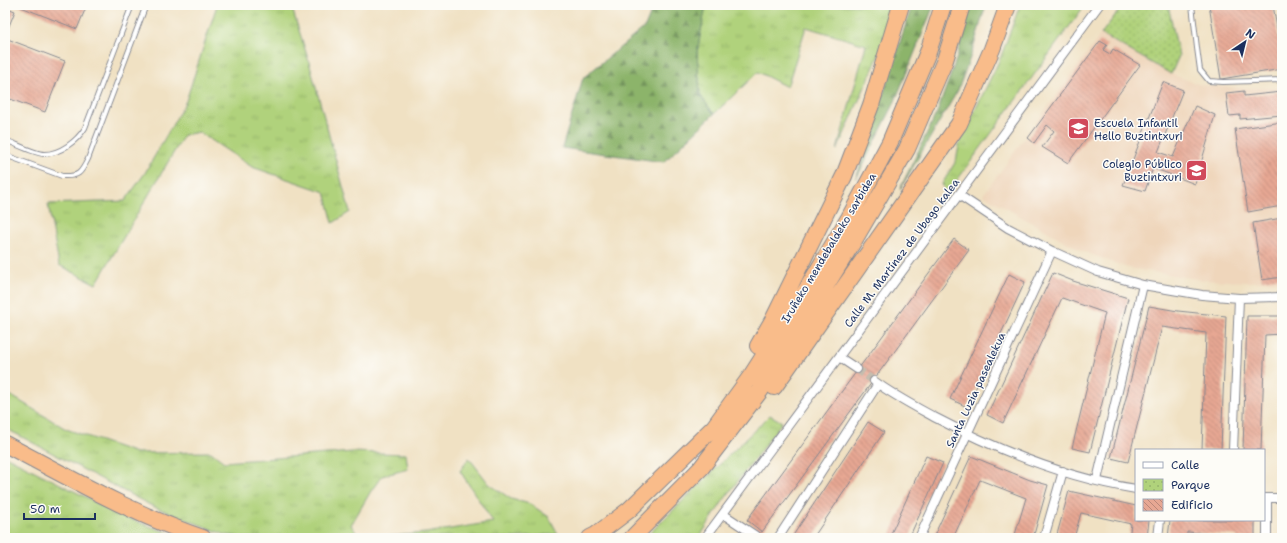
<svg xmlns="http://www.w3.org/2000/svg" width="1287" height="543" viewBox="0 0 1287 543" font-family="'Shantell Sans',sans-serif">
  <defs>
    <pattern id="grass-tufts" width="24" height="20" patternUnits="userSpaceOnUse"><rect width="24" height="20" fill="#b0d27b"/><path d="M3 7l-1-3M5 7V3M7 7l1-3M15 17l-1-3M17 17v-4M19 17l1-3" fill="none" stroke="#97b56d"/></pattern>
    <pattern id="forest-firs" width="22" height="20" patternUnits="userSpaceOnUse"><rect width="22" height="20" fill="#8cb46b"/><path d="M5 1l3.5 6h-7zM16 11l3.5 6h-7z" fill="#72935b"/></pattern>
    <pattern id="park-dots" width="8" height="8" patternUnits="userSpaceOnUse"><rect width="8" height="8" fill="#b0d27b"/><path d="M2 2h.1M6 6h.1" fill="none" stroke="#97b56d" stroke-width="1.8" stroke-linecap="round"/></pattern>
    <pattern id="building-back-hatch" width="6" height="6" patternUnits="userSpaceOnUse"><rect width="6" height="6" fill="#e7a793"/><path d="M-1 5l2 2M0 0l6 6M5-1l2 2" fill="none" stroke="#ba887b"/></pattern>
  </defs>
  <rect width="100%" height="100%" fill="#fdfcf7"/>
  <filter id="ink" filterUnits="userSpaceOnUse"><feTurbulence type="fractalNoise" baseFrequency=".025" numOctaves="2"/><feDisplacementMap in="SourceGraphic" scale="8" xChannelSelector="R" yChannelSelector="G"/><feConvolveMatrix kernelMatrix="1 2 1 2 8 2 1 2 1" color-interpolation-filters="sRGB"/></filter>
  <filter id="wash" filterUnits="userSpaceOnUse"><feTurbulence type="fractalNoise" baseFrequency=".012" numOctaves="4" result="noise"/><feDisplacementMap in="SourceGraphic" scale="16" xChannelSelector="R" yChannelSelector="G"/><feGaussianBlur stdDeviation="0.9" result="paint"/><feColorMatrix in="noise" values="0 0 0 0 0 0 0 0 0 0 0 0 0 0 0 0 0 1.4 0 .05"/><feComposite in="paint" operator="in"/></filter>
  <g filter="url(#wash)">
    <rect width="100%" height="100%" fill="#f0e1c3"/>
    <path fill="#efd6bb" d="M1101,34L1171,74L1201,85L1239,88H1282V281L1247,282L1203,280L1128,268L1082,251L983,195Z"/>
    <path fill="url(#grass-tufts)" stroke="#66806c" d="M217,5H291L309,62L350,212L333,223L325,192L252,167L199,132L184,135L96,284L59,265L48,204L125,201L145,173L186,101Z
      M706,5H901L837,150L866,45L806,27L787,87L758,72L714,114L700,95L697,52Z
      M1020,5H1085L947,194L942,184L956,161L960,141L1000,59Z
      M5,392L66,429L136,453L211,452L224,462L352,452L406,454L408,469L382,476L371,491L351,525L360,538H244L226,535L152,506L5,428Z
      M770,415L782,422L723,501L699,538H645Z
      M5,456L127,518L182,538H5Z
      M469,458L489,484L511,499L530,504L549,517L558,534L516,538H369L426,533L493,522L460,471Z"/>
    <path fill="url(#forest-firs)" stroke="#547264" d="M654,5H706L697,52L700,95L714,114L664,162L562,148L583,78L645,27Z
      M912,5H934L893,106L856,179Z
      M970,5H986L971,55L958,90L900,189L938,110L957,57Z"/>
    <path fill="url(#park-dots)" stroke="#66806c" d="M1123,5H1168L1179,56L1171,74L1101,34Z"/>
    <g id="blocks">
      <path fill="url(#building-back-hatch)" d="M16,5H87L77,29Z
        M1209,5H1273L1282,58V69L1221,79Z
        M5,7L15,11L5,36Z
        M5,38L65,61L45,112L5,97Z
        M1100,41L1107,45L1103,50L1110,54L1113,49L1140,65L1068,163L1042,147L1054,131L1047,125L1034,143L1028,138Z
        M1163,82L1183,90L1158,152L1173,157L1195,106L1215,115L1195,184L1153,168L1145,191L1123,185Z
        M1244,91V96L1282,92V115L1240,119V115L1229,116L1226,93Z
        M1282,122V206L1248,212L1235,129Z
        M1282,218V277L1262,280L1253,223Z
        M954,239L969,250L762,532L747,520Z
        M1053,273L1073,281L1128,298L1090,452L1072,448L1105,313L1062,298L1003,423L987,415Z
        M1009,274L1025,282L967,407L950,399Z
        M1149,306L1178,311L1226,316L1221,450H1202L1206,333L1162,327L1128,462L1111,458Z
        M1247,316H1282V334L1265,335L1261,450H1243Z
        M868,422L884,432L813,538H794L792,537Z
        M926,456L943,463L909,538H889Z
        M971,456L1030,480L1048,485L1033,538H1014L1026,498L980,480L953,538H933Z
        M1069,491L1136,506V520H1149L1147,538H1129L1131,524L1081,513L1074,538H1056Z
        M1170,520H1255V538H1237V536L1187,532V538H1168Z"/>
    </g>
  </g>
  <g filter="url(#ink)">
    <use href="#blocks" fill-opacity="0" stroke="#868890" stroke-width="1"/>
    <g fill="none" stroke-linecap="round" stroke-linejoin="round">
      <path stroke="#c5bdaf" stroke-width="8" stroke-dasharray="8 4" stroke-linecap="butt" d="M857,369L874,381"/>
      <defs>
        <path id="lane" d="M1192,5L1197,48L1200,70L1209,81L1223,82L1282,80
          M5,140C14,143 35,154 44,154C60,154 77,141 85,128L132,5
          M5,155L62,176C79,177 81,173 88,159L146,5"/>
        <path id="street" d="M959,195L1008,228L1052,251L1098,272L1143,285L1202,295L1239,298L1282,297
          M839,357L857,369
          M874,381C893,395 914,406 934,417C997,450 1065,478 1136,489
          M1233,450L1239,298
          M1097,480L1143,285
          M1264,498H1282
          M1267,498V538
          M723,514L759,538
          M705,538L1099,5
          M778,538L878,384
          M919,538L1052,251
          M1044,538L1063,471
          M1158,538L1160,520"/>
        <path id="highway" d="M758,346L774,318L844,176L871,105L901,5
          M774,387L959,124L992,49L1008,5
          M5,444C70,478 134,515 203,538
          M590,538L596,535L629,510L714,427L751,376L808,287L849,218L890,142L928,52L943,5
          M632,538L701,468L760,391L853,242L907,149L945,60L962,5"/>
      </defs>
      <use href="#lane" stroke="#868890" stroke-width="6"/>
      <use href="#street" stroke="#868890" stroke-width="10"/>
      <use href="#highway" stroke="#868890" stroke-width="18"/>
      <use href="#lane" stroke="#fff" stroke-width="4"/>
      <use href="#street" stroke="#fff" stroke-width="8"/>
      <use href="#highway" stroke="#f9bc8a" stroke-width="16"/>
    </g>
  </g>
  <defs>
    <symbol id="school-square" viewBox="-11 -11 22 22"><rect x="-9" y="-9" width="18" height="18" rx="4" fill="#d1495b" stroke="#fdfcf7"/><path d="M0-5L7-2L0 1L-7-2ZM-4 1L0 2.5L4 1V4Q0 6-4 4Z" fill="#fff"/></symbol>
  </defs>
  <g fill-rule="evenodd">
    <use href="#school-square" x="1066" y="116" width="25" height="25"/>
    <use href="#school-square" x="1184" y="158" width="25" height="25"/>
  </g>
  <g text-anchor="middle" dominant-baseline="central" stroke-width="3" stroke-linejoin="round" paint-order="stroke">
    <g font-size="11" fill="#1b2f5e" stroke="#fdfcf7" text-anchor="start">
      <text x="1094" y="123">Escuela Infantil<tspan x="1094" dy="13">Hello Buztintxuri</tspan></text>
      <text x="1182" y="164" text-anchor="end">Colegio Público<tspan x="1182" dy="13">Buztintxuri</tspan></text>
    </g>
    <g font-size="11" fill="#1b2f5e" stroke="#fdfcf7">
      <text transform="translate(829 248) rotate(-59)">Iruñeko mendebaldeko sarbidea</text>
      <text transform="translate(902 253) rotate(-53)">Calle M. Martínez de Ubago kalea</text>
      <text transform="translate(976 390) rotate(-65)">Santa Luzia pasealekua</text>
    </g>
  </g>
  <rect width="1287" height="543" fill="none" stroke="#fdfcf7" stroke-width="20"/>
  <rect x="1135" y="449" width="130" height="72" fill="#fdfcf7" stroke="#a3aaba"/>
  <rect x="1143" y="462" width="20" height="6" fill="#ffffff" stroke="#a3aaba"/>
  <text x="1171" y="469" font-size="12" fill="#1b2f5e">Calle</text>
  <rect x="1143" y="479" width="20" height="12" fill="url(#park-dots)" stroke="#a3aaba"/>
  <text x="1171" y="489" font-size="12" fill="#1b2f5e">Parque</text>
  <rect x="1143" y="499" width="20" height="12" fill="url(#building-back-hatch)" stroke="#a3aaba"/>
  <text x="1171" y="509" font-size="12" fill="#1b2f5e">Edificio</text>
  <g transform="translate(1245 42) rotate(35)" stroke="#fdfcf7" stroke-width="3" paint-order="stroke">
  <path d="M0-3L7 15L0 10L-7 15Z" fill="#1b2f5e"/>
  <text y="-6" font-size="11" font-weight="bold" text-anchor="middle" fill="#1b2f5e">N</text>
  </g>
  <path d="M24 513v6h71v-6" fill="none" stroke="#1b2f5e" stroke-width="2"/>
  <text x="30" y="513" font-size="12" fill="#1b2f5e" stroke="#fdfcf7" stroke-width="3" paint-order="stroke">50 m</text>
</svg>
